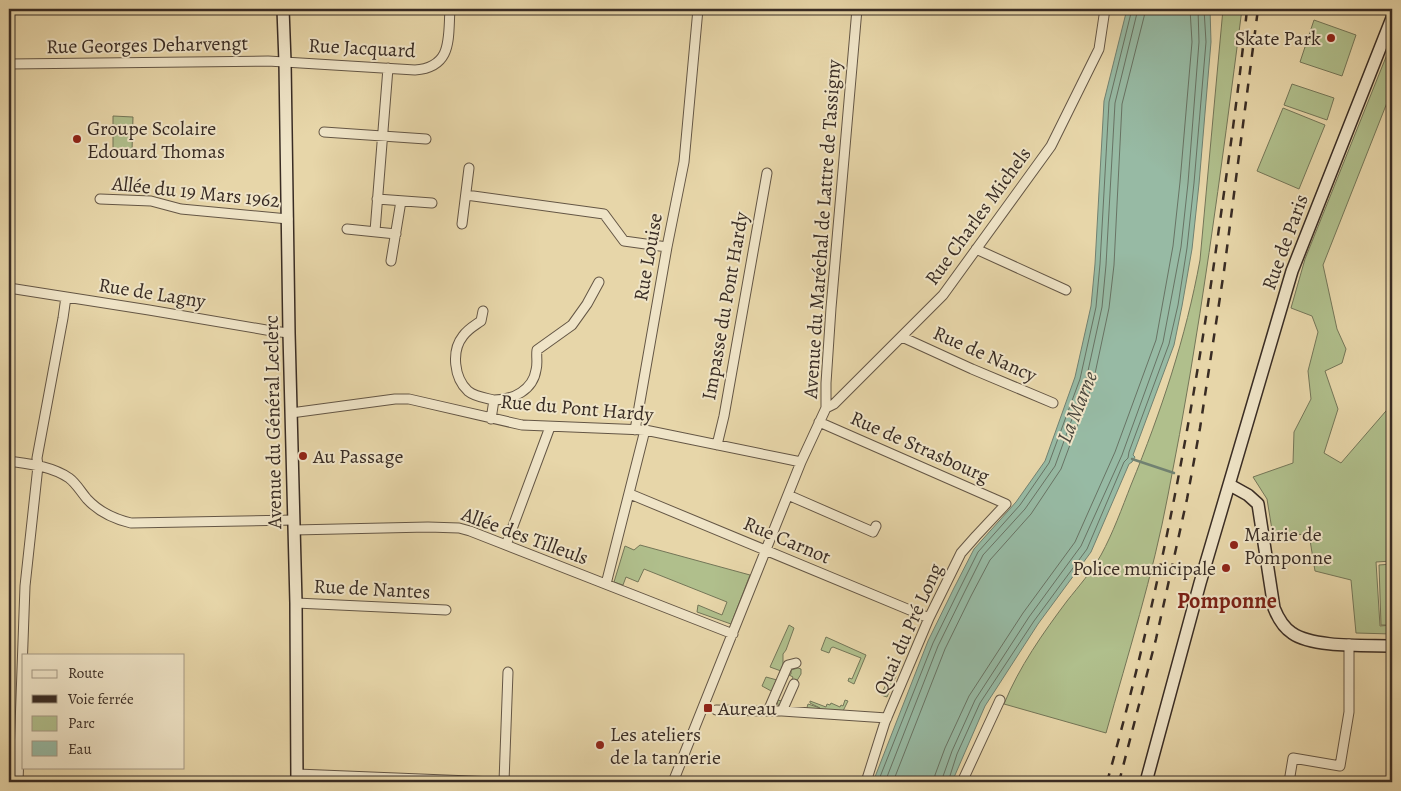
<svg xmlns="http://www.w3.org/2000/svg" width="1401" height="791" viewBox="0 0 1401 791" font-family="Alegreya,serif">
  <rect width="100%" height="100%" fill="#e7d6a9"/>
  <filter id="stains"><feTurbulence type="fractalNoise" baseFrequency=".004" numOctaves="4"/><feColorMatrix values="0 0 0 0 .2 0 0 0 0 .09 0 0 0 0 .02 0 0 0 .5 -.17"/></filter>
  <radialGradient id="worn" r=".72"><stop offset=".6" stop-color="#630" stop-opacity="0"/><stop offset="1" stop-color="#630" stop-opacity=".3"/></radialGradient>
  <path fill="#b0bf8c" stroke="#747658" d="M1223,9H1242C1221,171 1200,334 1168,495C1153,575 1128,654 1106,733L1004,704C1019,667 1043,633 1067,601C1079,586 1092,571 1101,555C1113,533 1122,508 1131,485C1161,412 1186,337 1200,260Z
    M1300,9H1374C1362,14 1312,14 1300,9Z
    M1314,20L1356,35L1342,76L1300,62Z
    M1392,42V90L1323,265L1337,329L1346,349L1342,363L1325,371L1338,409L1324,453L1341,463L1392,404V561L1376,562L1380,626L1392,625V634L1356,633L1351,580L1315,571L1309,534L1273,536L1267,499L1253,477L1293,463L1294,432L1311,399L1308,371L1318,332L1312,316L1291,308L1305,259Z
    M1292,84L1334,98L1327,120L1284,105Z
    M1283,108L1325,125L1299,189L1257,171Z
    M113,116L133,117L132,151L113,150Z
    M640,545L750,575L731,624L697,612L698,605L722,615L727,602L644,569L638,582L626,577L623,585L614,582L625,546L634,550Z
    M1392,564V625H1381L1379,565Z
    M789,625L794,628L786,650L783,654V664L781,671L770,667Z
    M826,637L866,655L854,684L848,681L849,678L852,679L861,658L833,647L831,648L829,653L821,650Z
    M798,668L801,669V674L781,707L778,705L777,700L782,701L793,677L789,675L791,674V670Z
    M891,674L896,676L887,697L881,695Z
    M766,677L777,680L773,692L762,686Z
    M845,700L848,701L843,711H806L808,704L820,708L810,703V701L826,707L827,704L830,705L831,703L840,707L841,705L843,706Z"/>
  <path fill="#97baa4" stroke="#718171" d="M1127,9H1210L1211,42L1199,184L1192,249L1182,306L1174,345L1133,455L1135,457L1132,462L1129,464L1091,552L1038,624L985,706L952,782H873L928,641L954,588L974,549L1016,502L1045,461L1075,377L1091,306L1095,264L1104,101Z"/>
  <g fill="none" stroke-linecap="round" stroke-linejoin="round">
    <path stroke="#687364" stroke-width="1" d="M878,782L933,643L959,590L978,552L1020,505L1049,463L1080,379L1096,307L1100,264L1109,102L1132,9
      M885,782L938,646L964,593L983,555L1025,509L1055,466L1086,380L1102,307L1106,265L1115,103L1138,9
      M893,782L945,649L971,596L990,560L1031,514L1061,469L1093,383L1109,308L1114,265L1122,104L1146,9
      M934,782L935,775L945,748L969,696L1023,613L1075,542L1115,452L1156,340L1173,246L1180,182L1192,42L1190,9
      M941,782L952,751L975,700L1029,617L1081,546L1122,455L1163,342L1181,247L1188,183L1199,42L1198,9
      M948,782L957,754L980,703L1034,621L1087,549L1124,462L1128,458L1129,452L1169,344L1178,305L1187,248L1194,183L1206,42L1204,9"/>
    <path stroke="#718171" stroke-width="2.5" d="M1132,459L1174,473"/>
    <defs>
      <path id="minor" d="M9,64L268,61L415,70C453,67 448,38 450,9
        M324,132L426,139
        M466,195L604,214L624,241L667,247
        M100,199L151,201L181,209L288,219
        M377,199L432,203
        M462,224L469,168
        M347,229L396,234
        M375,231L388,68
        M976,249L1066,290
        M391,261L401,201
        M9,288L149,310L272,331L289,333
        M483,311L481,321C474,326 468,329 463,336C451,351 454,378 468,391C475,397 486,398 494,400
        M902,337L972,369L1053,403
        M826,408L834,404L943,295L1051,146L1099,49L1105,9
        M291,413L395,399H409L522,425L645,430L801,462
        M491,419L494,400C513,400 533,390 536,370C538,363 536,357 537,350L572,325L587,304L599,282
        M819,422L1006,504L976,536L961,553L929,618L885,722L866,782
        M635,430L667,247L684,162L698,9
        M717,445L724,416L767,173
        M9,461C29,464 51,466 69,478C76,483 81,492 87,499C99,512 114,519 131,523L294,520
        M630,494L929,618
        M788,495L873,532L876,526
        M294,530L428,527L459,528L470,531L733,634
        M506,545L550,427
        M606,584L645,430
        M296,603L446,610
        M794,684L782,711L887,718
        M716,710L768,711
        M782,711H768L788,665L796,663
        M297,774L495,782
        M18,782L25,586L38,466L37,458L63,318L66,297
        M504,782L508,672
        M673,782L801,462L826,408V383L831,308L857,9
        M962,782L1000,700
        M1289,782L1293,758L1340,766L1349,712V644"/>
      <path id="secondary" d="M283,9L285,62L289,333L296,603L297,782
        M1230,485L1248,495L1258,504L1274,608C1278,618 1283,627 1292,633C1313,648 1366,645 1392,646
        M1146,782L1200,583L1292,271L1392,18"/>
    </defs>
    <use href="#minor" stroke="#645645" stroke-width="11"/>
    <use href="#secondary" stroke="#392c24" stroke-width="14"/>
    <use href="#minor" stroke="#efe4c7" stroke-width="9"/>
    <use href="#secondary" stroke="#efe4c7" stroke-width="11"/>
    <path stroke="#392c24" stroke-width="2.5" stroke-dasharray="9 9" stroke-linecap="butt" d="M1107,782C1159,598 1194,410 1220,221C1230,150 1240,80 1247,9
      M1119,782L1156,639L1187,499L1200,428L1224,271L1258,9"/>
  </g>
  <g fill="#8f2418" stroke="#efe4c7" stroke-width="2">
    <circle cx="1331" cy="38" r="5"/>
    <circle cx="77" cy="139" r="5"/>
    <circle cx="303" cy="456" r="5"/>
    <circle cx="1234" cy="545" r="5"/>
    <circle cx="1226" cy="568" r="5"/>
    <rect x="703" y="703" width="10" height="10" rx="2.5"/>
    <circle cx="600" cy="745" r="5"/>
  </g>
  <g text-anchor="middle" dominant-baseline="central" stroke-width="4" stroke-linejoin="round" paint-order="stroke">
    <g font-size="20" fill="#392c24" stroke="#efe4c7" text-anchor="start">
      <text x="1321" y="38" text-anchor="end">Skate Park</text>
      <text x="87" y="128">Groupe Scolaire<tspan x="87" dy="23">Edouard Thomas</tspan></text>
      <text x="313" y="456">Au Passage</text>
      <text x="1244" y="534">Mairie de<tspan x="1244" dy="23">Pomponne</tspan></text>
      <text x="1216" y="568" text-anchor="end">Police municipale</text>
      <text x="718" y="708">Aureau</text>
      <text x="610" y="734">Les ateliers<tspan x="610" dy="23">de la tannerie</tspan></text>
    </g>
    <g font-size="20" fill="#392c24" stroke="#efe4c7">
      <text transform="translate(147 45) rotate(-1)">Rue Georges Deharvengt</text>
      <text transform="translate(362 48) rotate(3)">Rue Jacquard</text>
      <text transform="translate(196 192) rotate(6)">Allée du 19 Mars 1962</text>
      <text transform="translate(978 216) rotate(-54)">Rue Charles Michels</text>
      <text transform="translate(822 229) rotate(-86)">Avenue du Maréchal de Lattre de Tassigny</text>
      <text transform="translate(1285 242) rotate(-70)">Rue de Paris</text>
      <text transform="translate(648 257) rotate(-80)">Rue Louise</text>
      <text transform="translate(152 293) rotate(9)">Rue de Lagny</text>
      <text transform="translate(725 306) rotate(-80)">Impasse du Pont Hardy</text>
      <text transform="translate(985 354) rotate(24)">Rue de Nancy</text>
      <text transform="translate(577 408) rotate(5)">Rue du Pont Hardy</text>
      <text transform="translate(273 422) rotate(-91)">Avenue du Général Leclerc</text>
      <text transform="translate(920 447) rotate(24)">Rue de Strasbourg</text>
      <text transform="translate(525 536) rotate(20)">Allée des Tilleuls</text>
      <text transform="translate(787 540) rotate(23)">Rue Carnot</text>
      <text transform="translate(372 589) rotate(3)">Rue de Nantes</text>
      <text transform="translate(908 629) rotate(-66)">Quai du Pré Long</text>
    </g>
    <g font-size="21" font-style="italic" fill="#4c483e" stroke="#efe4c7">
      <text transform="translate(1077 407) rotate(-68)">La Marne</text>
    </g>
    <g font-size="22" font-weight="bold" fill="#7a1f14" stroke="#efe4c7">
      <text x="1227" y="601">Pomponne</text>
    </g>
  </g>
  <rect width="1401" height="791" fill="none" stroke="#e7d6a9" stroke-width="30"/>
  <rect x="10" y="10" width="1381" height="771" fill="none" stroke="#392c24" stroke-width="2.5"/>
  <rect x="15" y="15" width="1371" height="761" fill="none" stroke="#392c24"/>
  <rect x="22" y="654" width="162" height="115" fill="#efe4c7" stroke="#a69a86"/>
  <rect x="32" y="670" width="25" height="8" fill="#efe4c7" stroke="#a69a86"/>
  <text x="68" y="678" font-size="15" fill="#392c24">Route</text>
  <rect x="32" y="695" width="25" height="8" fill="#392c24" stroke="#a69a86"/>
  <text x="68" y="704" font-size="15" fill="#392c24">Voie ferrée</text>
  <rect x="32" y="716" width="25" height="15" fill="#b0bf8c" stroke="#a69a86"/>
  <text x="68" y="728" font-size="15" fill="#392c24">Parc</text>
  <rect x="32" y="741" width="25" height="15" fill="#97baa4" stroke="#a69a86"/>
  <text x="68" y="754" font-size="15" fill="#392c24">Eau</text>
  <rect width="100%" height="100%" filter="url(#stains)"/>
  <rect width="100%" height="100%" fill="url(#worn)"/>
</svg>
